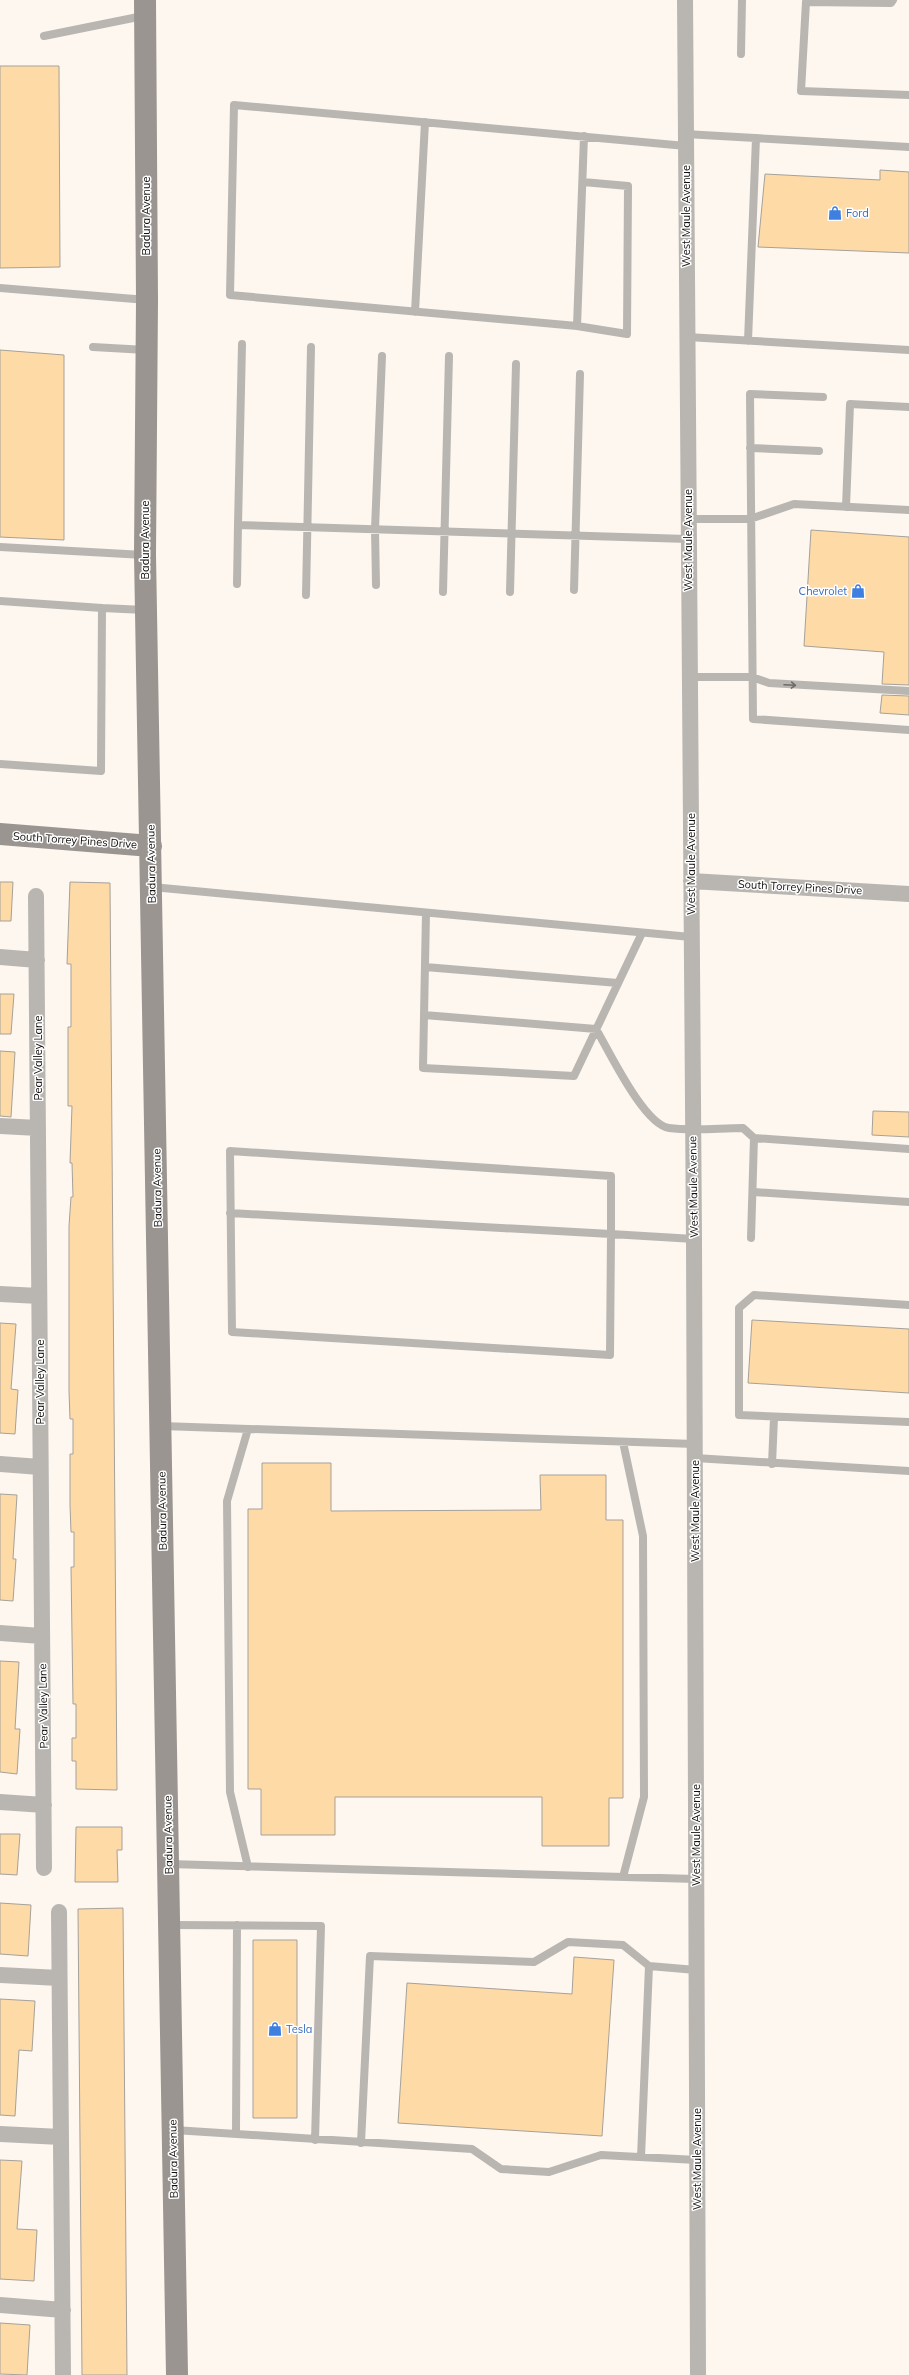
<svg xmlns="http://www.w3.org/2000/svg" width="909" height="2375" viewBox="0 0 909 2375" font-family="Mulish,sans-serif">
  <rect width="100%" height="100%" fill="#fef7ef"/>
  <path fill="#fedaa7" stroke="#a6a199" d="M0,66H59L60,267L0,268Z
    M880,170L909,172V253L758,247L765,174L880,180Z
    M0,350L64,355V540L0,537Z
    M811,530L909,537V685L882,684L884,652L804,646Z
    M882,695L909,696V715L880,713Z
    M0,882H13L11,921H0Z
    M70,882L110,883L117,1790L76,1789V1761H72V1738H76V1704H73L71,1567H74V1532H71L70,1505V1454H73V1419H70L69,1391V1226L71,1197H73L72,1163H70L72,1106H68V1027H71V964H67Z
    M0,994H14L11,1034H0Z
    M0,1051L15,1052L11,1117L0,1116Z
    M873,1111L909,1112V1137L872,1135Z
    M752,1320L909,1329V1393L748,1383Z
    M0,1323L16,1324L11,1389L18,1390L15,1434L0,1433Z
    M262,1463H331V1511L541,1510L540,1475H606V1520H623V1798H609V1846H542V1797H335V1835H261V1789H248V1509H262Z
    M0,1494L17,1495L13,1559H16L13,1601L0,1600Z
    M0,1661L19,1662L15,1729H20L17,1774L0,1772Z
    M76,1827H122V1850H117L118,1882H75Z
    M0,1834H20L17,1875L0,1874Z
    M0,1903L31,1905L28,1956L0,1954Z
    M123,1908L127,2375H82L78,1909Z
    M253,1940H297V2118H253Z
    M574,1957L614,1960L602,2136L398,2123L407,1983L572,1994Z
    M0,1999L35,2001L32,2051L19,2050L15,2116L0,2115Z
    M0,2160L22,2161L17,2229L37,2230L34,2281L0,2279Z
    M0,2323L30,2325L27,2375L0,2374Z"/>
  <g fill="none" stroke-linecap="round" stroke-linejoin="round">
    <path stroke="#b9b6b2" stroke-width="8" d="M893,0L891,3L806,2L801,91L909,95
      M44,36L143,16
      M741,54L742,0
      M685,134L909,147
      M584,136L577,326L230,295L234,105L686,146
      M0,288L147,300
      M415,312L425,122
      M577,326L627,334L628,186L583,182
      M687,337L909,350
      M748,341L756,138
      M242,344L238,525L688,539
      M93,347L146,350
      M823,397L750,394L753,719L909,730
      M750,448L819,451
      M846,507L850,404L909,407
      M688,519H750L794,504L909,510
      M0,547L144,555
      M237,584L238,525
      M376,585L375,529L382,356
      M574,590L580,374
      M443,592L449,356
      M510,592L516,364
      M306,595L311,347
      M0,601L102,608L101,771L0,764
      M102,608L145,610
      M689,677H752L769,683L909,691
      M152,887L691,937
      M426,913L423,1068L574,1076L642,933
      M425,967L618,983
      M424,1015L596,1029C609,1051 644,1125 669,1128C692,1131 720,1128 743,1128L754,1138L909,1149
      M754,1192L909,1202
      M230,1213L611,1234V1176L230,1151L232,1332L610,1355L611,1234L694,1239
      M751,1238L754,1138
      M909,1305L754,1295L739,1308V1415L909,1422
      M162,1426L695,1444
      M623,1442L643,1536L644,1797L623,1877
      M695,1458L909,1471
      M772,1464L774,1418
      M169,1864L696,1879
      M248,1867L230,1792L227,1501L248,1429
      M171,1925L321,1926L315,2140
      M174,2130L472,2149L501,2169L549,2172L601,2155L697,2160
      M236,2134L237,1925
      M361,2143L370,1956L534,1962L568,1942L623,1945L649,1966L696,1970
      M641,2157L649,1966"/>
    <path stroke="#b9b6b2" stroke-width="16" d="M685,0L694,1239L698,2375
      M691,881L909,894
      M36,896L44,1868
      M0,957L37,960
      M0,1126L38,1128
      M0,1294L39,1296
      M0,1464L40,1467
      M0,1633L41,1636
      M0,1802L44,1805
      M59,1912L63,2375
      M0,1975L59,1978
      M0,2134L61,2137
      M0,2305L63,2310"/>
    <path stroke="#9a9590" stroke-width="22" d="M145,0L147,300L145,555L177,2375
      M0,834L151,846"/>
  </g>
  <defs><path id="oneway-shaft" d="M-6 0H5M1.5-3L5.5 0L1.5 3" fill="none" stroke-width="1.6" stroke-linecap="round" stroke-linejoin="round"/></defs>
  <use stroke="#6e6b68" href="#oneway-shaft" transform="translate(790 685) rotate(3)"/>
  <defs>
    <symbol id="shop-bare" viewBox="-9 -9 18 18"><path d="M-5-2.5h2.3a2.7 3.5 0 0 1 5.4 0H5L5.5 6h-11ZM-1.5-2.5h3a1.5 2.3 0 0 0-3 0Z" fill="#3f7fe0" stroke="#fff" stroke-width="2.5" paint-order="stroke"/></symbol>
  </defs>
  <g fill-rule="evenodd">
    <use href="#shop-bare" x="825" y="203" width="20" height="20"/>
    <use href="#shop-bare" x="848" y="581" width="20" height="20"/>
    <use href="#shop-bare" x="265" y="2019" width="20" height="20"/>
  </g>
  <g text-anchor="middle" dominant-baseline="central" stroke-width="3" stroke-linejoin="round" paint-order="stroke">
    <g font-size="11" fill="#366cbe" stroke="#fff" text-anchor="start">
      <text x="846" y="213">Ford</text>
      <text x="847" y="591" text-anchor="end">Chevrolet</text>
      <text x="286" y="2029">Tesla</text>
    </g>
    <g font-size="11" fill="#12100e" stroke="#fff">
      <text transform="translate(146 216) rotate(-90)">Badura Avenue</text>
      <text transform="translate(686 216) rotate(-90)">West Maule Avenue</text>
      <text transform="translate(145 540) rotate(-90)">Badura Avenue</text>
      <text transform="translate(688 540) rotate(-90)">West Maule Avenue</text>
      <text transform="translate(75 840) rotate(4)">South Torrey Pines Drive</text>
      <text transform="translate(151 864) rotate(-91)">Badura Avenue</text>
      <text transform="translate(691 864) rotate(-90)">West Maule Avenue</text>
      <text transform="translate(800 887) rotate(3)">South Torrey Pines Drive</text>
      <text transform="translate(38 1058) rotate(-90)">Pear Valley Lane</text>
      <text transform="translate(693 1187) rotate(-91)">West Maule Avenue</text>
      <text transform="translate(157 1188) rotate(-91)">Badura Avenue</text>
      <text transform="translate(40 1382) rotate(-90)">Pear Valley Lane</text>
      <text transform="translate(162 1511) rotate(-91)">Badura Avenue</text>
      <text transform="translate(695 1511) rotate(-90)">West Maule Avenue</text>
      <text transform="translate(43 1706) rotate(-91)">Pear Valley Lane</text>
      <text transform="translate(168 1835) rotate(-91)">Badura Avenue</text>
      <text transform="translate(696 1835) rotate(-90)">West Maule Avenue</text>
      <text transform="translate(173 2159) rotate(-91)">Badura Avenue</text>
      <text transform="translate(697 2159) rotate(-90)">West Maule Avenue</text>
    </g>
  </g>
</svg>
